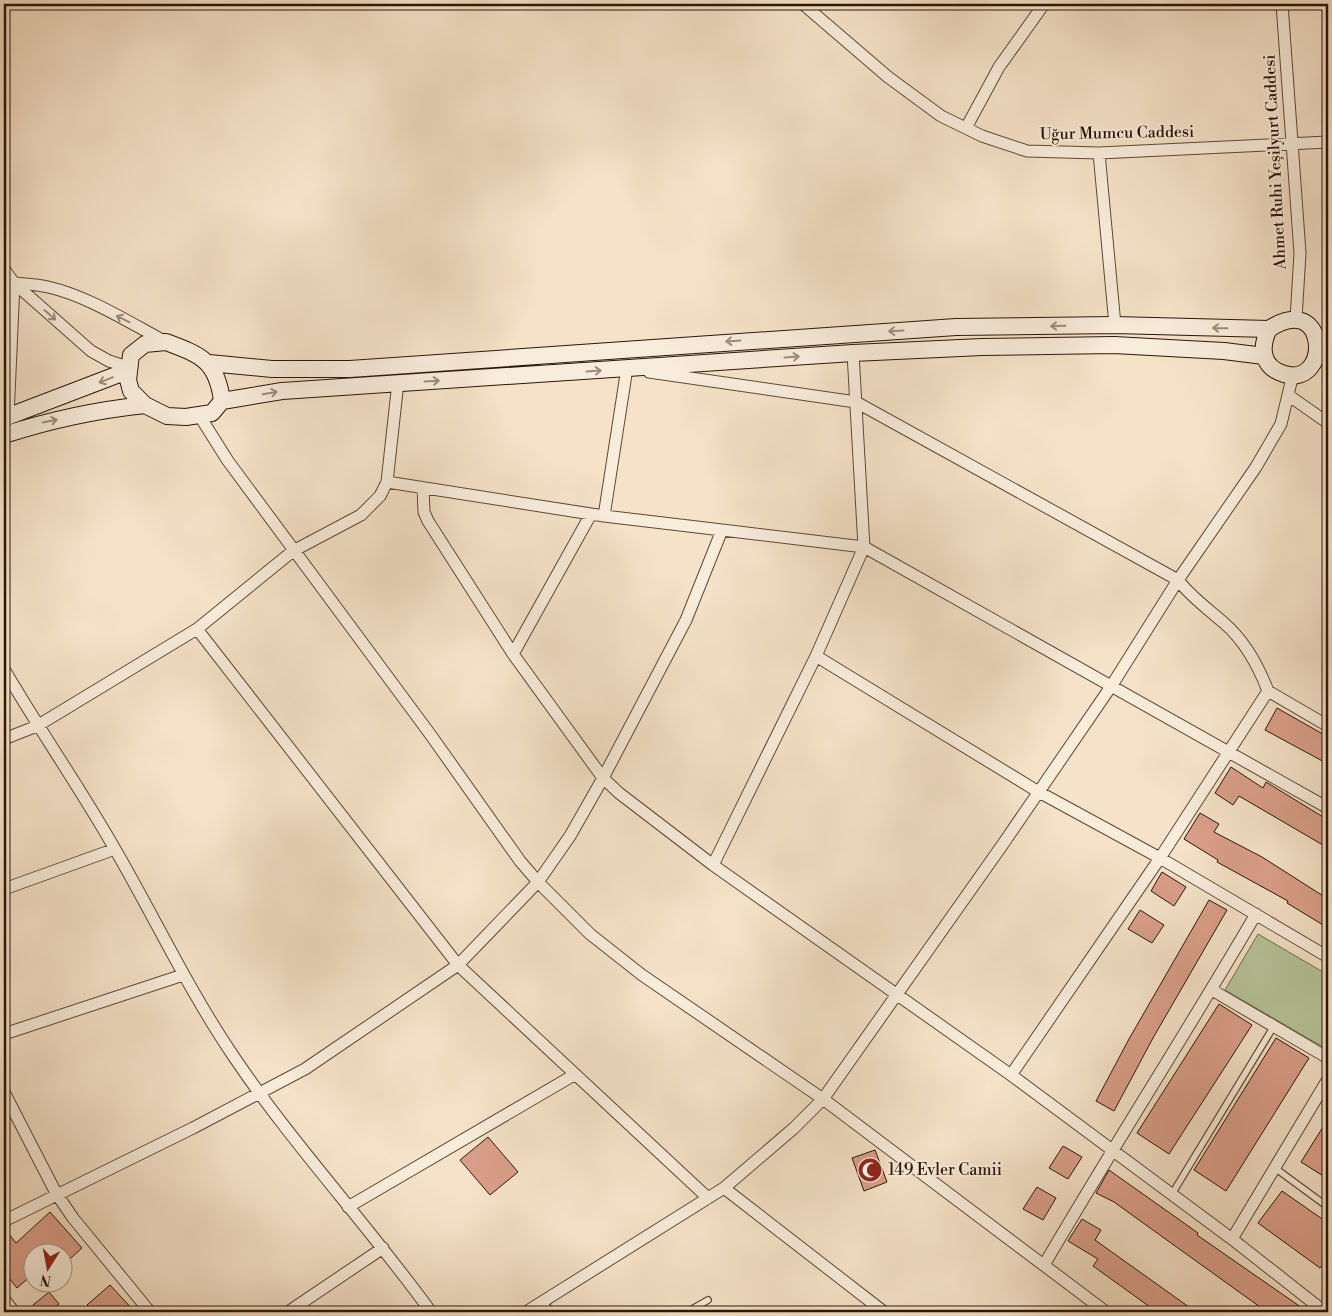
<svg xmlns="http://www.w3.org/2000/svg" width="1332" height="1316" viewBox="0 0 1332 1316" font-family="'Libre Bodoni',serif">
  <rect width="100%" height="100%" fill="#f5e2c8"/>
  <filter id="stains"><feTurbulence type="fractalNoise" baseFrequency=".004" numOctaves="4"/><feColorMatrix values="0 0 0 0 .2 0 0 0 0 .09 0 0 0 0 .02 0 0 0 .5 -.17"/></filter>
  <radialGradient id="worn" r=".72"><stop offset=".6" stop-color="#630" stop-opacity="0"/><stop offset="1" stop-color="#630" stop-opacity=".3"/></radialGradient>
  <path fill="#b7c49a" stroke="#716d50" d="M1258,934L1328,975V1050L1225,990Z"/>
  <path fill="#da9f8a" stroke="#2b1607" d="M1277,708L1328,737V764L1265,730Z
    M1231,767L1263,788L1266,782L1328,820V848L1239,796L1233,805L1215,793Z
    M1200,813L1219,824L1214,832L1262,857L1328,899V928L1287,903L1288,901L1217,862L1218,860L1184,839Z
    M1162,872L1186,887L1174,906L1151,891Z
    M1209,900L1227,910L1153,1038L1114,1111L1096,1101L1129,1039Z
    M1140,910L1164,925L1152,943L1128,929Z
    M1219,1004L1252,1025L1169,1154L1137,1133Z
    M1276,1038L1309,1058L1226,1191L1194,1170Z
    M1328,1119V1179L1301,1162Z
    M488,1137L518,1172L490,1195L460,1160Z
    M1063,1146L1082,1157L1068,1179L1049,1168Z
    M875,1150L887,1182L864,1191L852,1158Z
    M1109,1170L1198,1233L1197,1235L1308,1312H1267L1114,1202L1096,1193Z
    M1037,1187L1056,1198L1043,1220L1023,1209Z
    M1282,1191L1328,1223V1258L1320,1268L1258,1223Z
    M50,1212L82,1248L62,1266V1254H32V1275L17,1288L4,1272V1228L16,1243Z
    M1082,1219L1101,1230L1095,1240L1196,1312H1157L1093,1266L1098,1259L1068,1241Z
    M110,1285L135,1312H94L87,1305Z
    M49,1292L59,1304L49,1312H39L33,1305Z"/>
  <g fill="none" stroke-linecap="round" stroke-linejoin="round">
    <defs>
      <path id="lane" d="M1275,1168L1328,1207
        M1172,1194L1274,1026
        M541,1302L554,1312
        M687,1312L708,1300"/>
      <path id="street" d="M803,4L888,77L941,116L982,136L1027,151L1099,153L1328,142
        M1282,4L1300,253L1296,319
        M966,128L999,67L1044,4
        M1099,153L1115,325
        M4,269L14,283L91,351L109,361L128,367
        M14,283C25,284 37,284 48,287C88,296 130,323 166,342
        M649,372L856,402L1178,580C1191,597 1207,608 1224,623C1245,641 1258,665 1268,691
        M398,382L387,482L380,496L361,515L293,551L197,629L458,965L708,1198
        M1288,395L1328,423
        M199,415L228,461L430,734L520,861L538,882L590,934L642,975L823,1099L1106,1312
        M8,417L14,283
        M387,482L604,516L722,530
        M423,488L424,512L428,521L513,654L603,778L619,793L713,865L1011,1075L1232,1239L1325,1312
        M604,516L627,368L634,369
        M513,654L591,514
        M4,669C40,731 81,789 116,851C156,920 189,991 234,1057C294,1146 368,1225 431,1312
        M4,739L37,726L197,629
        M1328,808L864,547L816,656L1037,791L1160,858L1328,957
        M713,865L816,656
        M4,889L115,849
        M1212,990L1328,1058
        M4,1034L183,975
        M1011,1075L1160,858L1268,691L1328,726
        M4,1092L56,1193L73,1218L150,1312
        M724,1188L884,1312
        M348,1207L574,1075
        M4,1221L193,1128L305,1069L458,965L538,882L570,836L603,778L686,620L722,530L864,547L853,353
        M1232,1239L1328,1079
        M1044,1265C1113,1147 1187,1032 1256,914
        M4,1299L14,1312
        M288,1312L383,1248
        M526,1312L724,1188L794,1128L823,1099L1003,844L1112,685L1178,580L1256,467L1281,424L1293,374"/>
      <path id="secondary" d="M166,342C201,355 217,361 222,401L212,413L186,417L167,416L145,405L131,391L128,380L131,355L145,344Z
        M209,363L272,369H350L956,327L1115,325L1269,329C1328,290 1332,388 1284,374C1261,367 1260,347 1269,329
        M222,401L282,391L853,353L982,347L1114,345L1224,351L1264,356
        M4,418L127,371
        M4,435C50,420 97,410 145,405"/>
    </defs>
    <use href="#lane" stroke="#5e4937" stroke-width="8"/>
    <use href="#street" stroke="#5e4937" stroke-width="13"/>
    <use href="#secondary" stroke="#2b1607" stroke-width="18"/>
    <use href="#lane" stroke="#f8ecdb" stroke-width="5.5"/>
    <use href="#street" stroke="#f8ecdb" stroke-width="11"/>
    <use href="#secondary" stroke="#f8ecdb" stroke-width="16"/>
  </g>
  <defs><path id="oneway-shaft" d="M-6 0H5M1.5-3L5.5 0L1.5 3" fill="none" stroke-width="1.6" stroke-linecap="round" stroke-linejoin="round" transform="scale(1.25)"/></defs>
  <g stroke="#9c8c7c">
    <use href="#oneway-shaft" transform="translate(50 315) rotate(41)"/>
    <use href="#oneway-shaft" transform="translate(123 319) rotate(-153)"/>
    <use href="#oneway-shaft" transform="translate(1058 326) rotate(179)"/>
    <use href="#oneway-shaft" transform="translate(1220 328) rotate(-179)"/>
    <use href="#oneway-shaft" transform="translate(896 331) rotate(177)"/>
    <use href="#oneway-shaft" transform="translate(733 341) rotate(176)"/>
    <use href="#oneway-shaft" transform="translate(792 357) rotate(-4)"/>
    <use href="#oneway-shaft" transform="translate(594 371) rotate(-4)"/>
    <use href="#oneway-shaft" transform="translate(106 380) rotate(158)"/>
    <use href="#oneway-shaft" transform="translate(432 381) rotate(-3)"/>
    <use href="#oneway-shaft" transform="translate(270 393) rotate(-10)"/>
    <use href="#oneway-shaft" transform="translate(50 421) rotate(-12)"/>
  </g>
  <defs>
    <symbol id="mosque-disc" viewBox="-11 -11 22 22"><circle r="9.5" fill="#8f2418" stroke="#f8ecdb"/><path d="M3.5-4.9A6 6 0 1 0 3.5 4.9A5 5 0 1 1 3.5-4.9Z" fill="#fff"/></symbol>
  </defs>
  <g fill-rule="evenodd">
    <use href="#mosque-disc" x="856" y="1156" width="28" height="28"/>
  </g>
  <g text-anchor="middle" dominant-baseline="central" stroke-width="4" stroke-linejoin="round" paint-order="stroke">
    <g font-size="16" fill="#2b1607" stroke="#f8ecdb">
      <text transform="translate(1117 133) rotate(-1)">Uğur Mumcu Caddesi</text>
      <text transform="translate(1275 162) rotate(-93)">Ahmet Ruhi Yeşilyurt Caddesi</text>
    </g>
    <g font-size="16" fill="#2b1607" stroke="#f8ecdb" text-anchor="start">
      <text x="888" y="1170">149 Evler Camii</text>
    </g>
  </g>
  <rect width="1332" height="1316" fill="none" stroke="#f5e2c8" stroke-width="20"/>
  <rect x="5" y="5" width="1322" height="1306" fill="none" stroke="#2b1607" stroke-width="2.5"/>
  <rect x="10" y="10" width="1312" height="1296" fill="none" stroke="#2b1607"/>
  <g transform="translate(48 1268) rotate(191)"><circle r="24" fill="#f8ecdb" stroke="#a69686"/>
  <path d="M0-4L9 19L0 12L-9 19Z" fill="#8f2418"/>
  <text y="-8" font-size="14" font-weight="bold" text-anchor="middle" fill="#2b1607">N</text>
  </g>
  <rect width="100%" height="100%" filter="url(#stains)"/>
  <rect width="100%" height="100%" fill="url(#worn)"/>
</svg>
